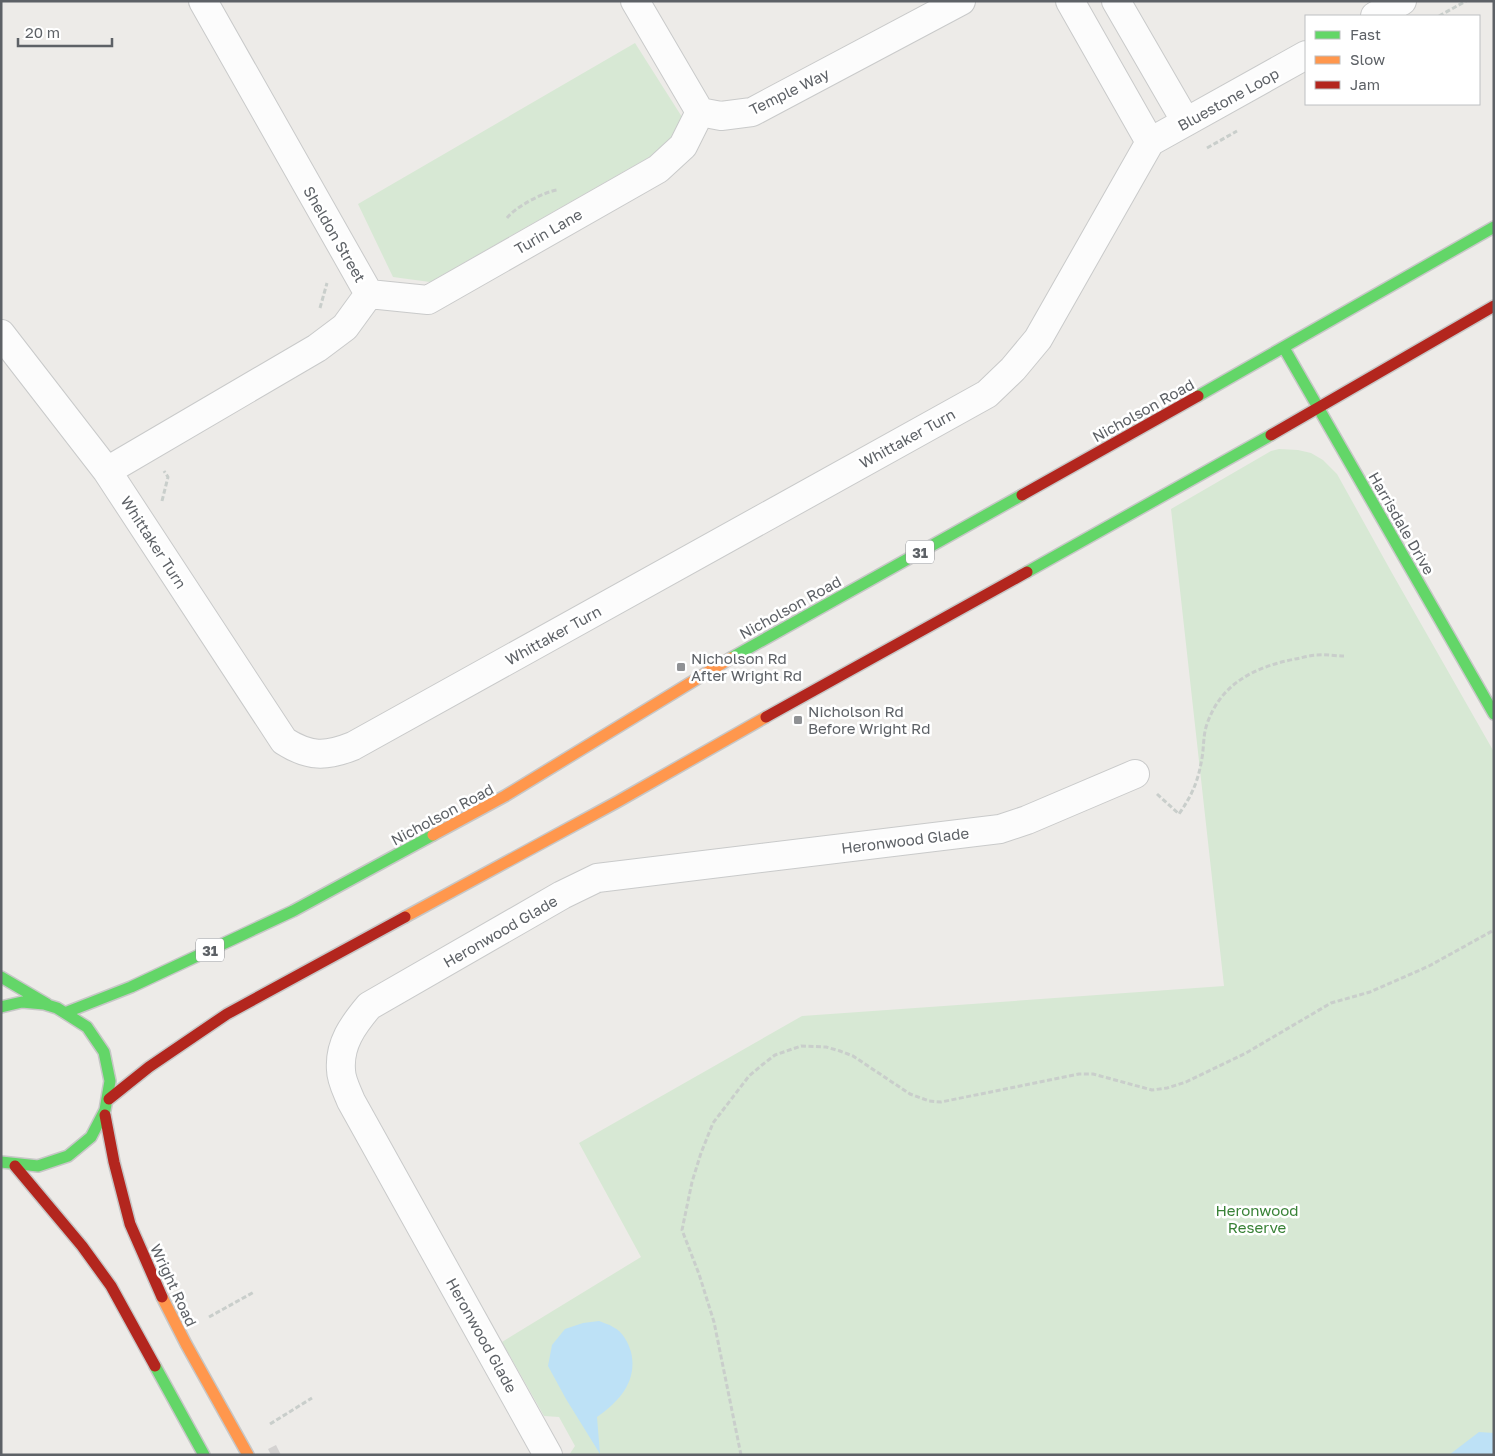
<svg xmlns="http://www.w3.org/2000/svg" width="1495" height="1456" viewBox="0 0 1495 1456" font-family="'Golos Text',sans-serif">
  <rect width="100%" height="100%" fill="#edebe8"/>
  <path fill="#d7e8d4" d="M635,43L682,117L665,148L430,282L393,277L358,204Z
    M1279,449L1298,450L1311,453L1323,460L1337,474L1392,573L1494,752V1455H569L575,1446L559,1417L544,1416L502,1342L641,1257L579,1143L802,1016L1224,986L1171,509L1271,451Z"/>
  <path fill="#bde1f6" d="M599,1321C603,1323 609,1324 613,1327C623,1332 628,1342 631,1352C638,1381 619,1402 597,1417L600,1454L566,1399L548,1366L552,1345L565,1329L583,1323Z
    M1479,1432L1494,1433V1455H1449Z"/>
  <path fill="#d4d2d1" d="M276,1445L281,1455H271L268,1449Z"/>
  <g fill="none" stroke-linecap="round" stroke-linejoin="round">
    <defs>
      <path id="street" d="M203,1L369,294
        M635,1L700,112L721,116L752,112L961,1
        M1070,1L1150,142
        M1116,1L1186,122
        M1375,16L1402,1
        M1150,142L1306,55
        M369,294L428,300L658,169L683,146L700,112
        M1,334L107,471L284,741C309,757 326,757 353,746L987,394L1013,369L1038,339L1150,142
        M107,471L317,348L345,327L369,294
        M548,1455L351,1101C347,1091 341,1080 341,1070C339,1044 353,1025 369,1006L562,895L597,878L1000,829L1027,820L1135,774"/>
      <path id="fast" d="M1284,348L1494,714
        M1198,396L1494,227
        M1027,572L1271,435
        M731,658L1022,495
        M1,977L47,1004
        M1,1007L22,1002L44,1004L57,1008L87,1027L104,1052L110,1081L105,1110L91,1137L68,1156L38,1166L1,1162
        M67,1012L131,987L293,911L433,835
        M155,1366L204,1455"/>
      <path id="slow" d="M433,835L505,796L731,658
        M405,917L617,802L766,717
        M162,1297L186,1344L248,1455"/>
      <path id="jam" d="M1271,435L1494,306
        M1022,495L1198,396
        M766,717L1027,572
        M109,1099L149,1067L227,1014L405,917
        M105,1115L114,1162L130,1224L162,1297
        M15,1166L82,1246L111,1286L155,1366"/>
    </defs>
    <use href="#street" stroke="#c9caca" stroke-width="30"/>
    <use href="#fast" stroke="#c7c7c7" stroke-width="14"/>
    <use href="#slow" stroke="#c7c7c7" stroke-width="14"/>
    <use href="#jam" stroke="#c7c7c7" stroke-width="14"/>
    <path stroke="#c9cecb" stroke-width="3" stroke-dasharray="5 2.5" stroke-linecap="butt" d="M1439,16L1466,1
      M1207,148L1237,131
      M507,218C515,207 544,192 557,190
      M320,308L327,283
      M162,501L168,477L164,471
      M1157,794L1179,814C1192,795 1198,782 1202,758C1204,747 1203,735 1207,724C1221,683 1255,667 1295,659C1302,658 1310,655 1317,655C1326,654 1336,656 1344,656
      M209,1317L254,1292
      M270,1424L312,1398
      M741,1455L714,1322L699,1274L682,1230L692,1182L701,1153L713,1123L749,1076L762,1065L775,1055L801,1046L826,1047L840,1051L853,1056L910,1094L929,1101L941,1102L1079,1074H1093L1152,1090L1167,1088L1186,1082L1246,1053L1331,1003L1370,992L1429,966L1494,930"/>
    <use href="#street" stroke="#fcfcfc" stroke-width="28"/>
    <use href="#fast" stroke="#63d668" stroke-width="11"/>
    <use href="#slow" stroke="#ff974d" stroke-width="11"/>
    <use href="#jam" stroke="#b3261e" stroke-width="11"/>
  </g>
  <g fill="#8f9194" stroke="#fff" stroke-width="2">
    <rect x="676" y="662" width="10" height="10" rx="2.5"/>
    <rect x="793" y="715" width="10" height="10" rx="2.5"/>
  </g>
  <g text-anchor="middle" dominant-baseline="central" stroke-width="5" stroke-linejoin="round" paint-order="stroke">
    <g fill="#fff" stroke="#8e9094" stroke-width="1">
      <rect x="906" y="540.5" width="28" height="23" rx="4"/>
      <rect x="196" y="938.5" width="28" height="23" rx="4"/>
    </g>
    <g font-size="14" font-weight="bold" fill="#5d6166">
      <text x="920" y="552">31</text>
      <text x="210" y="950">31</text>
    </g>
    <g font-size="15" fill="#5d6166" stroke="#fff">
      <text transform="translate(789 91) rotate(-26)">Temple Way</text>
      <text transform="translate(1228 99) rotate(-29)">Bluestone Loop</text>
      <text transform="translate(548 231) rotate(-30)">Turin Lane</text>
      <text transform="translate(335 234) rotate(60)">Sheldon Street</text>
      <text transform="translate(1143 410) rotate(-29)">Nicholson Road</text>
      <text transform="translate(907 438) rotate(-29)">Whittaker Turn</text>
      <text transform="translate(1402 523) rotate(60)">Harrisdale Drive</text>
      <text transform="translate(154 542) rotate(57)">Whittaker Turn</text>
      <text transform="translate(790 607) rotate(-29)">Nicholson Road</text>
      <text transform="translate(553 635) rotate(-29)">Whittaker Turn</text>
      <text transform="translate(442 814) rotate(-28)">Nicholson Road</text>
      <text transform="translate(905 840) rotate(-7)">Heronwood Glade</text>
      <text transform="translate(500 931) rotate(-30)">Heronwood Glade</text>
      <text transform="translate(174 1285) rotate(65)">Wright Road</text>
      <text transform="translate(482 1335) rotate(61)">Heronwood Glade</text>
    </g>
    <g font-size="15" fill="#5d6166" stroke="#fff" text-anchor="start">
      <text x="691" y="658">Nicholson Rd<tspan x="691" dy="17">After Wright Rd</tspan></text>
      <text x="808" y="711">Nicholson Rd<tspan x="808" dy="17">Before Wright Rd</tspan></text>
    </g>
    <g font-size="15" fill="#398237" stroke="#fff">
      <text x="1257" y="1210">Heronwood<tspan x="1257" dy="17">Reserve</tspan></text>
    </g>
  </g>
  <rect width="1495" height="1456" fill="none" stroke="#5d6166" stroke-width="5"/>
  <rect x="1305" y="15" width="175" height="90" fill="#ffffff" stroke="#bec0c2"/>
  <rect x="1315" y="31" width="25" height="8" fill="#63d668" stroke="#bec0c2"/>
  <text x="1350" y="40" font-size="15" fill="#5d6166">Fast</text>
  <rect x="1315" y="56" width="25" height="8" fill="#ff974d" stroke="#bec0c2"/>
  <text x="1350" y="65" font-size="15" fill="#5d6166">Slow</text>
  <rect x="1315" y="81" width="25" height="8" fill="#b3261e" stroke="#bec0c2"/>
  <text x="1350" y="90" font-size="15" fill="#5d6166">Jam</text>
  <path d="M18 38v8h94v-8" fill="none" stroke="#5d6166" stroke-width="2.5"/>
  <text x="25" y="38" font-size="15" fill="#5d6166" stroke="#ffffff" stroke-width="4" paint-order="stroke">20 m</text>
</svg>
